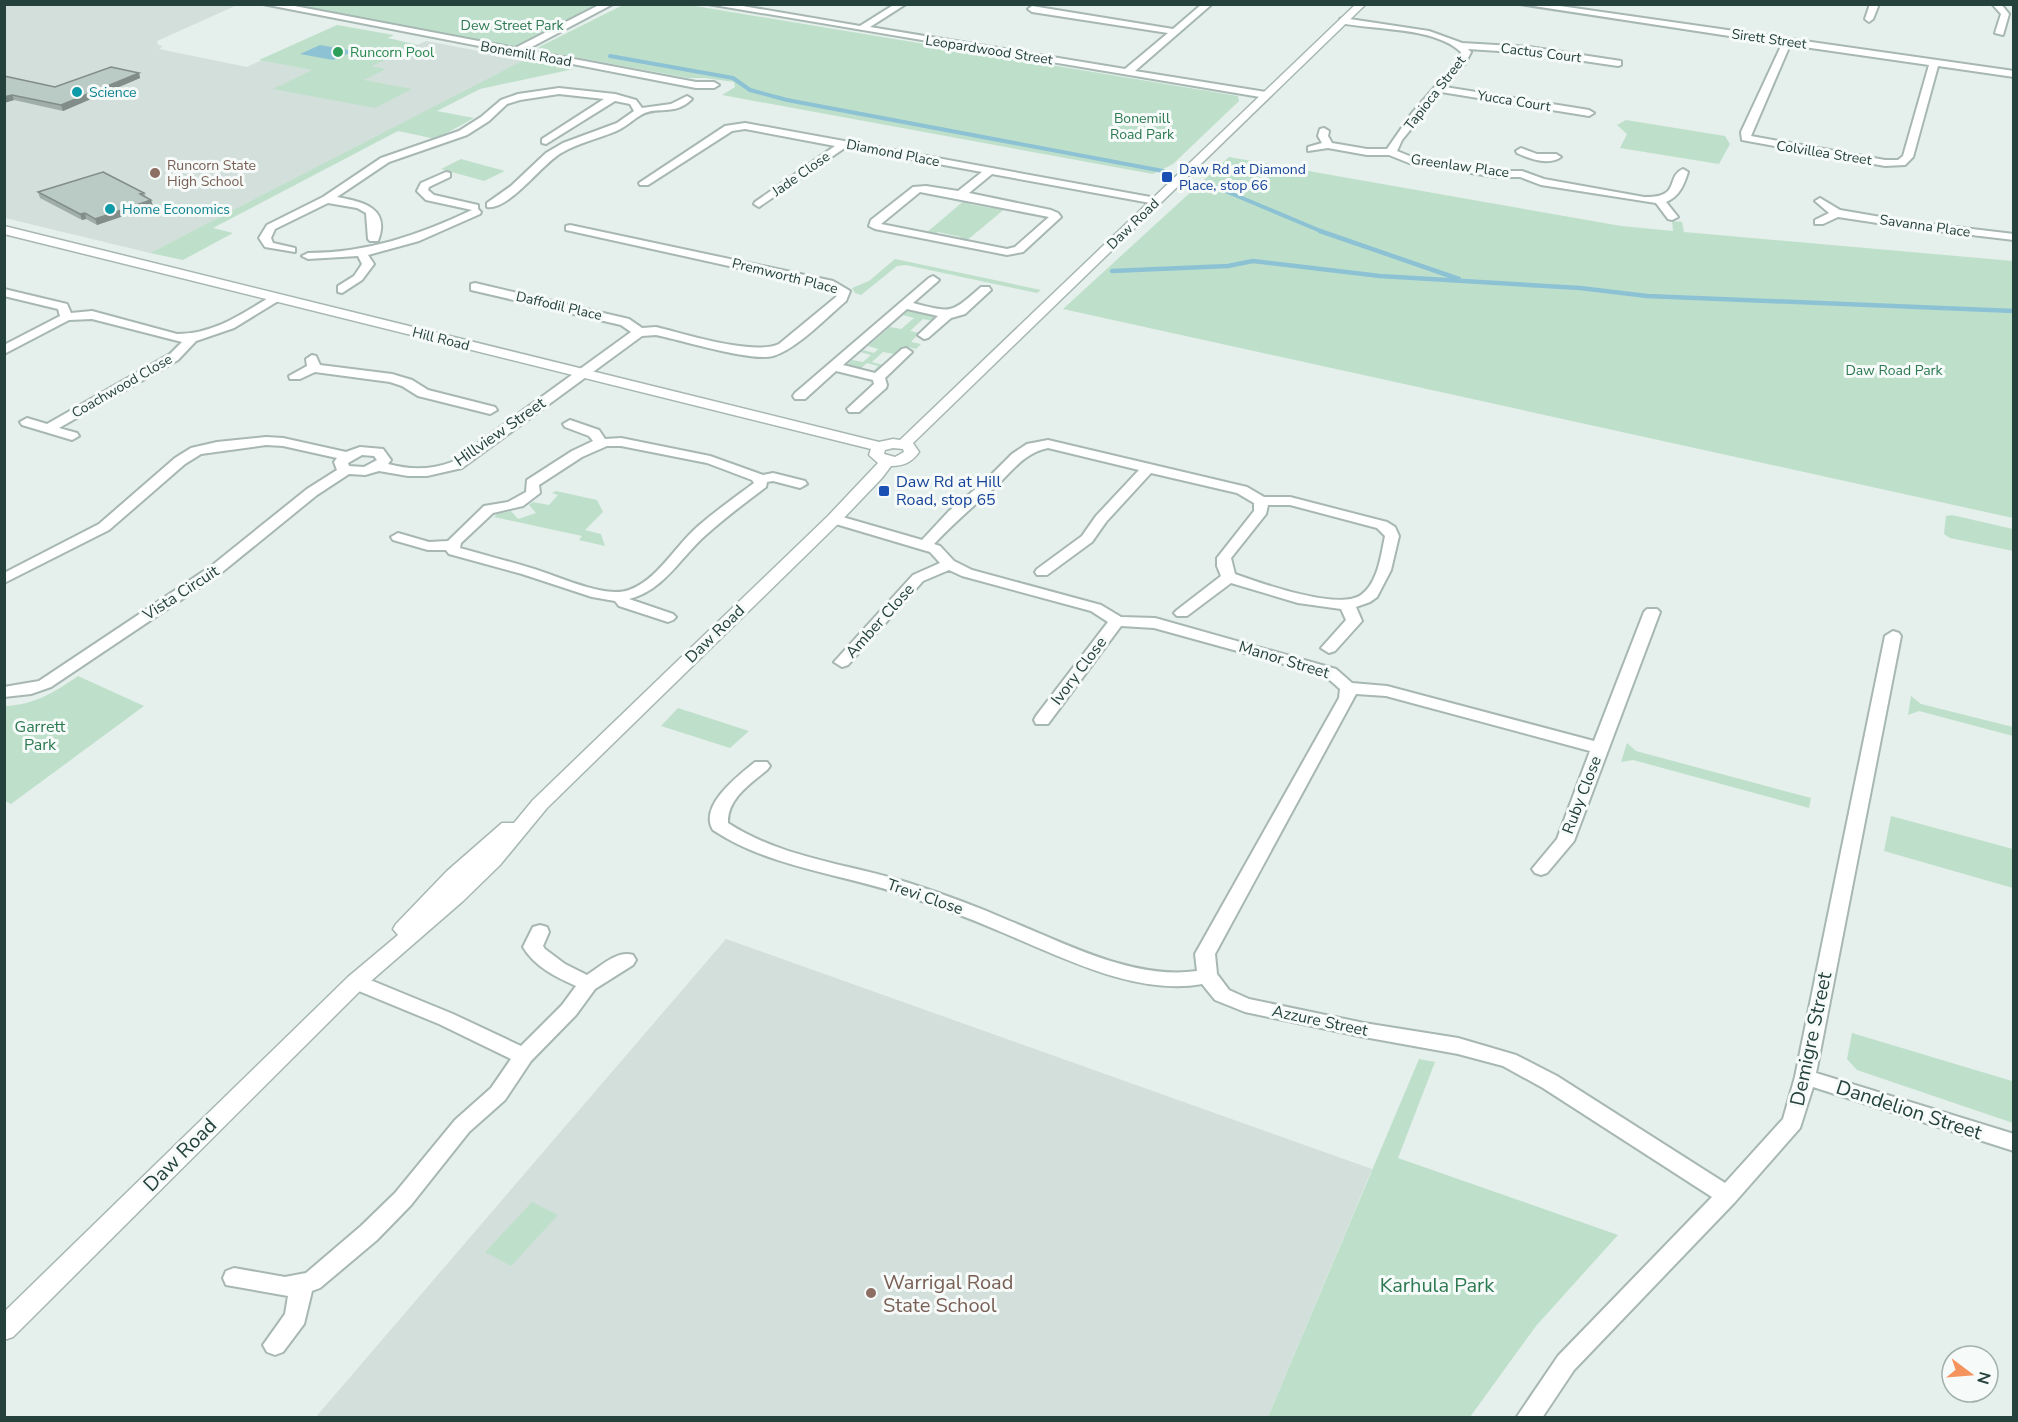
<svg xmlns="http://www.w3.org/2000/svg" width="2018" height="1422" viewBox="0 0 2018 1422" font-family="'Nunito Sans',sans-serif">
  <rect width="100%" height="100%" fill="#e5efeb"/>
  <path fill="#d3dfdb" d="M225,4L235,6L157,41L158,45L163,46L159,49L247,67L262,60L364,80L385,69L371,66L426,41L525,60L150,253L5,218V5Z
    M726,939L1372,1169L1268,1417L315,1418Z"/>
  <path fill="#bee0cb" d="M282,5H599L517,47Z
    M623,5H689L1238,96L1239,101L1173,164L1153,174L722,95L735,87L734,82L705,78H688L542,51L539,47Z
    M337,25L394,35L388,38L418,45L372,66L386,69L364,80L412,89L375,108L273,89L312,70L259,60Z
    M524,60L574,69L480,89L437,111L474,118L436,139L398,131L213,228L233,233L183,260L150,253Z
    M1626,120L1725,136L1730,144L1719,164L1620,148L1627,134L1617,125Z
    M1229,157L1621,226L1673,231L1672,221L1682,222L1684,232L2013,261V518L1063,309Z
    M461,159L505,171L484,181L441,169Z
    M966,199L973,201L969,204L991,208L995,205L1007,207L965,242L958,240L961,237L938,232L932,235L925,234Z
    M895,259L1041,290L1037,293L906,265L897,266L861,295L855,293L852,288L869,281Z
    M908,310L937,317L933,321L923,319L910,331L919,333L911,342L921,344L916,349L903,346L894,354L883,352L872,362L883,365L875,372H873L878,366L867,363L860,369L849,366L848,364L852,360L863,362L871,355L860,352L863,350L874,353L878,349L868,346L890,327L901,329L914,318L903,315Z
    M556,491L597,500L603,512L585,530L601,534L605,546L579,540L582,536L494,517L497,514L511,511L518,519L536,513L529,505L533,502L549,505L558,495L552,493Z
    M1952,515L2013,529V551L1950,538L1944,534L1946,516Z
    M78,676L144,706L11,804L5,801V706C34,705 55,692 78,676Z
    M1911,696L1921,704L2013,727V736L1919,711L1908,715Z
    M678,708L681,709L749,731L730,748L661,726Z
    M1627,743L1636,751L1811,798L1809,808L1633,760L1621,762Z
    M1891,816L2013,849V888L1884,851Z
    M1852,1033L2012,1081L2013,1065V1123L1857,1070L1847,1059Z
    M1419,1059L1435,1062L1398,1158L1618,1235L1536,1326L1470,1417H1268Z
    M532,1202L558,1215L511,1266L485,1252Z"/>
  <path fill="#8dc2d4" d="M320,45L354,51L333,60L300,54Z"/>
  <g fill="none" stroke-linecap="round" stroke-linejoin="round">
    <path stroke="#8dc2d4" stroke-width="4" d="M610,56L733,78L750,90L787,100L1163,171
      M1216,187L1323,232"/>
    <path stroke="#8dc2d4" stroke-width="4.5" d="M1320,231L1459,279
      M1112,271L1228,266L1253,261L1380,276L1580,288L1647,296L2014,311"/>
    <defs>
      <path id="minor" d="M263,4H284L515,48L601,4H613L526,50L696,82H714L719,85L714,88H696Z
        M708,4H731L860,26L895,4H906L870,27L1125,69L1168,33L1032,12L1028,9L1032,6L1173,29L1202,4H1212L1135,71L1266,92L1271,95L1266,98Z
        M1520,4H1546L2014,71V77L1938,66L1913,157L1905,165L1885,166L1742,140L1741,132L1782,44ZM1790,45L1929,65L1903,156L1898,160H1885L1751,136Z
        M1870,4H1879L1873,19L1869,22L1865,19Z
        M1992,4H2001L2009,14L2003,35L1995,33L2001,14Z
        M1343,18L1429,31L1462,43L1529,47L1621,61V65L1618,66L1529,53L1468,49L1471,52L1466,62L1445,87L1589,110L1594,113L1589,116L1441,92L1402,140L1397,151L1412,157L1496,171H1522L1544,179L1644,197C1682,198 1665,177 1683,169L1688,172C1684,185 1679,197 1666,202L1678,217L1672,220L1668,219L1656,203L1541,185L1520,177H1496L1409,163L1389,155H1367L1328,148L1308,151V147L1322,143L1318,136L1320,129L1324,128L1329,131L1328,136L1332,143L1367,149H1387L1412,113L1459,59L1461,52C1435,27 1375,30 1340,23V19Z
        M559,88L615,94L636,100L642,108L671,104L687,96L692,99C674,117 657,105 641,115C632,120 625,128 614,132C597,139 579,143 563,152C543,162 509,211 487,207V203L511,186L546,153L563,143L617,123L634,111L630,104L615,101L546,144L542,143V139L604,99L559,94L520,100L507,104L489,121L467,135L389,162L337,197C362,202 391,207 378,241H370L368,239L366,213L357,208L328,203L275,229L271,238L273,243L295,248V252L265,247L259,238L267,225L323,197L381,158L459,131L481,117L501,100L518,94Z
        M745,123L1156,198L1161,201L1156,204L992,174L969,193L1051,210L1058,213L1061,217L1023,252L1007,255L875,229L869,226L871,220L913,187L926,186L958,191L982,172L846,147L759,207L754,204L755,202L835,146L745,129L732,131L648,185H640L639,183L725,126ZM920,192L1049,217L1015,247L1007,249L881,224Z
        M1521,148L1537,154H1556L1561,157C1549,166 1530,159 1517,153L1516,151Z
        M446,172L450,173V177L429,187L428,190L434,195L478,205V209L481,212L480,214L419,241L368,255L374,264L362,280L342,293L338,292V286L354,276L362,264L358,256L308,259L302,256L308,253C367,253 419,235 472,210L426,200L417,191L421,183Z
        M1820,198L1840,210L1904,221L2014,234V240L1904,227L1838,217L1823,224H1815V220L1829,213L1815,201Z
        M570,225L833,281L850,291L846,301C827,317 797,349 773,356C751,362 681,340 656,335L642,336L462,468L427,476H408L379,471L365,475L349,474L317,495L221,573L51,687L31,694L4,697V687L39,681L210,567L307,489L337,470L334,462L337,458L283,446L266,445L201,454L185,464L109,530L4,583V573L99,524L175,458L191,448L217,442L266,437L283,438L346,452L360,447L383,449L391,460L388,464C410,470 431,470 452,462L631,332L621,325L471,290V284L475,283L629,319L642,328L656,327C686,334 753,356 779,344L836,297L838,292L829,288L566,230V226ZM362,455L374,456L377,460L364,467L349,466L348,463Z
        M933,276L939,280L937,282L913,303C953,313 950,314 981,287H989L991,290L965,314L951,318L928,338L924,339L918,335L938,316L907,309L843,365L875,373L902,349L906,348L912,352L885,378L887,385L886,388L859,412H849L847,409L874,384L873,380L836,371L805,399H795L793,396L795,393L929,278Z
        M4,289L67,304L71,313L92,311L177,334C214,334 242,314 273,295L277,294L283,298L234,328L196,341L178,360L59,428L77,433L79,436L72,440L22,425L20,422L27,418L47,424L170,354L182,342L92,319L69,320L4,354V345L60,316L58,309L4,296Z
        M312,355L316,356L320,365L392,374L412,380L428,390L495,407L497,410L490,414L418,396L402,386L390,382L315,372L300,379H290L289,376L307,366L306,359Z
        M570,420L599,430L605,439L621,438L710,456L763,475L773,473L805,481L807,484L800,488L773,481L767,482L766,487C746,502 726,517 707,534C681,556 665,590 629,599L673,614L676,617L673,620L668,622L619,606L615,601L592,597L522,574L449,554L446,550H428L393,540L391,537L398,533L429,542L448,541L484,506L508,502L526,492L527,480L572,451L593,441L589,436L565,427L563,424ZM607,446H621L707,463L752,480L754,483C734,498 714,512 696,528C674,548 657,580 629,590C604,599 556,575 531,568C508,561 484,555 460,548L461,543L493,513L523,506L540,493L539,485L582,457Z
        M1048,440L1247,487L1264,497H1290L1387,522L1395,527L1399,536L1391,570L1377,597L1370,602L1356,607L1362,621L1335,651L1329,653L1321,648L1346,620L1341,609L1298,603L1231,583L1187,616H1177L1174,613L1177,610L1221,576L1217,566V558L1254,511V503L1237,493L1151,473L1106,522L1092,542L1047,575H1037L1035,572L1037,569L1082,536L1096,516L1139,470L1048,448C1023,453 1011,473 993,489C972,507 953,524 934,544L940,546L954,561L972,570L1101,605L1121,617L1155,618L1336,669L1352,683L1387,686L1594,741L1644,612L1647,609H1657L1660,612L1574,841L1547,873L1541,875L1535,873L1532,869L1557,839L1590,751L1386,696L1356,694L1215,954L1217,974L1229,990L1249,999L1364,1023L1458,1038L1516,1055L1557,1076L1725,1183L1783,1119L1795,1077L1885,636L1893,631L1899,633L1901,636L1816,1073L2014,1134V1151L1813,1087L1800,1128L1735,1202L1574,1370L1542,1418H1516L1558,1356L1712,1197L1543,1088L1503,1066L1458,1054L1364,1037L1245,1012L1215,1000L1202,984C1135,996 1060,956 999,931C967,917 934,905 901,894C838,873 769,867 713,830C698,806 739,775 755,762H767L770,766L767,770C750,784 727,799 728,823C783,859 851,864 912,884C946,895 978,907 1010,921C1067,944 1134,980 1197,971L1195,954L1339,698L1340,689L1324,675L1154,628L1121,626L1048,724H1036L1034,720L1036,716L1108,622L1091,611L962,576L949,570L923,581L848,665L842,667L834,662L913,575L940,563L930,552L829,522L827,519L829,516H839L922,540L949,511L984,482L1012,454L1027,444ZM1268,505H1290L1377,528L1385,536C1381,555 1378,583 1361,595C1338,611 1260,583 1235,574L1231,558L1266,514Z
        M540,925L547,927L549,932L543,946L545,949L565,964L587,975C600,967 617,950 633,955L636,960L633,965L595,989L576,1015L531,1061L505,1100L469,1132L411,1205L377,1240L320,1288L312,1291L304,1324L283,1352L275,1355L267,1352L263,1345L285,1314L288,1296L226,1285L223,1278L226,1271L234,1268L285,1277L306,1273L361,1226L395,1193L455,1120L491,1088L511,1059L439,1024L349,987L346,982L349,977L356,975L363,977L453,1014L521,1046L562,1005L576,986C556,977 535,967 523,947L533,927Z"/>
      <path id="tertiary" d="M1356,4H1366L913,443L919,452C912,462 904,466 891,466L882,478L840,522L547,808L500,865L463,901L364,987L13,1337L4,1340V1312L348,977L398,935L393,929L396,924L447,871L502,823H514L533,800L828,516L878,463L869,455L871,449L4,234V226L879,442L893,439L900,440ZM893,448L903,449L904,452L895,457L884,454L885,450Z"/>
    </defs>
    <use href="#minor" stroke="#a7b7b3" stroke-width="4"/>
    <use href="#tertiary" stroke="#a7b7b3" stroke-width="3"/>
    <use href="#minor" fill="#fff" fill-rule="evenodd"/>
    <use href="#tertiary" fill="#fff" fill-rule="evenodd"/>
  </g>
  <path fill="#a0aea9" d="M139,73L140,78L63,111L14,100L4,103V76L55,87Z
    M38,192L144,193L146,197L153,206L97,225L86,219L82,220L40,198Z"/>
  <path fill="#828d8a" d="M139,73L140,78L63,111L61,105Z
    M12,95L14,100L4,103V97Z
    M151,200L153,206L97,225L95,219Z
    M85,213L86,219L82,220L80,214Z"/>
  <path fill="#bacac5" stroke="#828d8a" stroke-width="1.5" d="M111,67L139,73L61,105L12,95L4,97V76L55,87Z
    M103,172L144,193L140,194L151,200L95,219L85,213L80,214L38,192Z"/>
  <circle fill="#2e9e5b" stroke="#f6fbf9" stroke-width="2" cx="338" cy="52" r="6"/>
  <g fill="#0f9aa8" stroke="#f6fbf9" stroke-width="2">
    <circle cx="77" cy="92" r="6"/>
    <circle cx="110" cy="209" r="6"/>
  </g>
  <g fill="#8d6e63" stroke="#f6fbf9" stroke-width="2">
    <circle cx="155" cy="173" r="6"/>
    <circle cx="871" cy="1293" r="6"/>
  </g>
  <g fill="#1a4fb4" stroke="#f6fbf9" stroke-width="2">
    <rect x="1161" y="171" width="12" height="12" rx="3"/>
    <rect x="878" y="485" width="12" height="12" rx="3"/>
  </g>
  <g text-anchor="middle" dominant-baseline="central" stroke-width="6" stroke-linejoin="round" paint-order="stroke">
    <g font-size="14" fill="#2d7952" stroke="#f6fbf9">
      <text x="512" y="25">Dew Street Park</text>
      <text x="1142" y="118">Bonemill<tspan x="1142" dy="16">Road Park</tspan></text>
      <text x="1894" y="370">Daw Road Park</text>
    </g>
    <g font-size="14" fill="#24413c" stroke="#f6fbf9">
      <text transform="translate(1769 39) rotate(8)">Sirett Street</text>
      <text transform="translate(989 50) rotate(9)">Leopardwood Street</text>
      <text transform="translate(1541 53) rotate(7)">Cactus Court</text>
      <text transform="translate(526 54) rotate(10)">Bonemill Road</text>
      <text transform="translate(1435 93) rotate(-52)">Tapioca Street</text>
      <text transform="translate(1514 101) rotate(9)">Yucca Court</text>
      <text transform="translate(893 153) rotate(11)">Diamond Place</text>
      <text transform="translate(1824 153) rotate(9)">Colvillea Street</text>
      <text transform="translate(1460 166) rotate(8)">Greenlaw Place</text>
      <text transform="translate(801 174) rotate(-35)">Jade Close</text>
      <text transform="translate(1133 224) rotate(-44)">Daw Road</text>
      <text transform="translate(1925 226) rotate(8)">Savanna Place</text>
      <text transform="translate(785 276) rotate(14)">Premworth Place</text>
      <text transform="translate(559 306) rotate(13)">Daffodil Place</text>
      <text transform="translate(441 339) rotate(14)">Hill Road</text>
      <text transform="translate(122 386) rotate(-30)">Coachwood Close</text>
    </g>
    <g font-size="14" fill="#27864d" stroke="#f6fbf9" text-anchor="start">
      <text x="350" y="52">Runcorn Pool</text>
    </g>
    <g font-size="14" fill="#0d838f" stroke="#f6fbf9" text-anchor="start">
      <text x="89" y="92">Science</text>
      <text x="122" y="209">Home Economics</text>
    </g>
    <g font-size="14" fill="#785e54" stroke="#f6fbf9" text-anchor="start">
      <text x="167" y="165">Runcorn State<tspan x="167" dy="16">High School</tspan></text>
    </g>
    <g font-size="14" fill="#164399" stroke="#f6fbf9" text-anchor="start">
      <text x="1179" y="169">Daw Rd at Diamond<tspan x="1179" dy="16">Place, stop 66</tspan></text>
    </g>
    <g font-size="16" fill="#24413c" stroke="#f6fbf9">
      <text transform="translate(500 432) rotate(-35)">Hillview Street</text>
      <text transform="translate(181 593) rotate(-33)">Vista Circuit</text>
      <text transform="translate(880 621) rotate(-48)">Amber Close</text>
      <text transform="translate(715 634) rotate(-44)">Daw Road</text>
      <text transform="translate(1284 660) rotate(17)">Manor Street</text>
      <text transform="translate(1079 671) rotate(-53)">Ivory Close</text>
      <text transform="translate(1582 795) rotate(-69)">Ruby Close</text>
      <text transform="translate(925 897) rotate(19)">Trevi Close</text>
      <text transform="translate(1320 1021) rotate(12)">Azzure Street</text>
    </g>
    <g font-size="16" fill="#164399" stroke="#f6fbf9" text-anchor="start">
      <text x="896" y="482">Daw Rd at Hill<tspan x="896" dy="18">Road, stop 65</tspan></text>
    </g>
    <g font-size="16" fill="#2d7952" stroke="#f6fbf9">
      <text x="40" y="727">Garrett<tspan x="40" dy="18">Park</tspan></text>
    </g>
    <g font-size="20" fill="#24413c" stroke="#f6fbf9">
      <text transform="translate(1811 1039) rotate(-78)">Demigre Street</text>
      <text transform="translate(1909 1110) rotate(18)">Dandelion Street</text>
      <text transform="translate(180 1155) rotate(-45)">Daw Road</text>
    </g>
    <g font-size="20" fill="#785e54" stroke="#f6fbf9" text-anchor="start">
      <text x="883" y="1282">Warrigal Road<tspan x="883" dy="23">State School</tspan></text>
    </g>
    <g font-size="20" fill="#2d7952" stroke="#f6fbf9">
      <text x="1437" y="1285">Karhula Park</text>
    </g>
  </g>
  <rect width="2018" height="1422" fill="none" stroke="#24413c" stroke-width="12"/>
  <g transform="translate(1970 1374) rotate(106)"><circle r="28" fill="#f6fbf9" stroke="#a2b1ad" stroke-width="1.5"/>
  <path d="M0-4.5L10 22L0 15L-10 22Z" fill="#f4935e"/>
  <text y="-9" font-size="16" font-weight="bold" text-anchor="middle" fill="#24413c">N</text>
  </g>
</svg>
